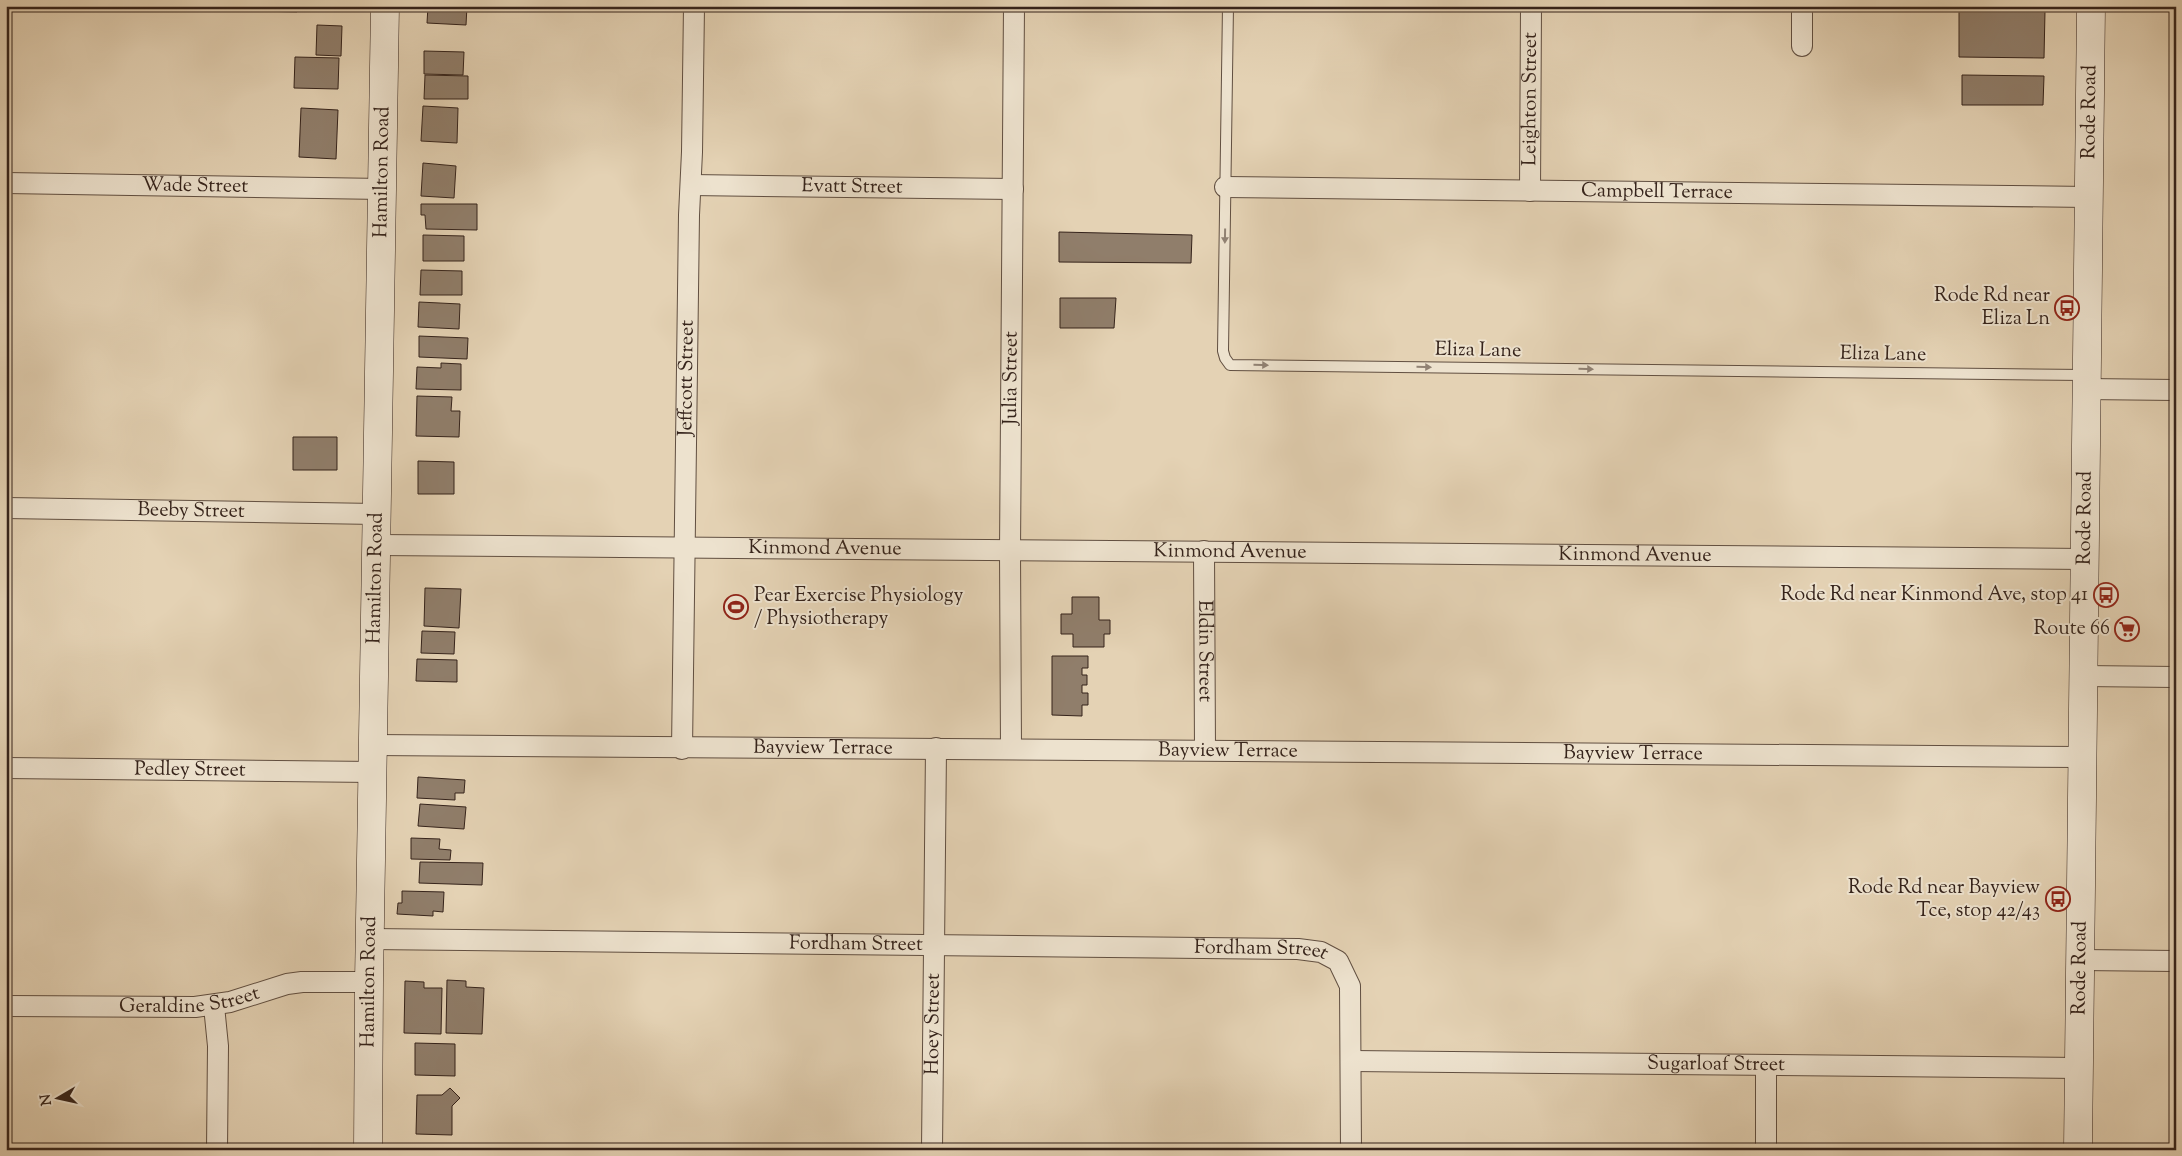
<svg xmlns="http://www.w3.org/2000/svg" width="2182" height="1156" viewBox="0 0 2182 1156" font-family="'Sorts Mill Goudy',serif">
  <rect width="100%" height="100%" fill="#e4d2b4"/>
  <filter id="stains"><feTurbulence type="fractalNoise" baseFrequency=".004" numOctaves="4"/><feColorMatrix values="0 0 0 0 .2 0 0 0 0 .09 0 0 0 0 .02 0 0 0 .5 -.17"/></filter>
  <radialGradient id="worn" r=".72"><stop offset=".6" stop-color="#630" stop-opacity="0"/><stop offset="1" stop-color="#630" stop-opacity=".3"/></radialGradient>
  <path fill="#907e6b" stroke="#35231b" d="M259,6H297V12L259,11Z
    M428,6H467L466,25L427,23Z
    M1959,10L2045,11L2044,58L1959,57Z
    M317,25L342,26L341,56L316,55Z
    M424,51L464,52L463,75L424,74Z
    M295,57L339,58L338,89L294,88Z
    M425,75L468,76V99H424Z
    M1962,75L2044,76L2043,105H1962Z
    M423,106L458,108L457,143L421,141Z
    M301,108L338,110L336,159L299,157Z
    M423,163L456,166L454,198L421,196Z
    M421,204H477V230L426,229L425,215H421Z
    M1059,232L1192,235L1191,263L1059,262Z
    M423,235L464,236V261H423Z
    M421,270L462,271V295H420Z
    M1060,298H1116L1114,328H1060Z
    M419,302L460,304L459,329L418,327Z
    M419,336L468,338L467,359L419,357Z
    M441,363L461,364V390L416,389L417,367L441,368Z
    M417,396L452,397L451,411H460L459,437L416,436Z
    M293,437H337V470H293Z
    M418,461L454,462V494H418Z
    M425,588L461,589L459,628L424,626Z
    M1072,597H1099V620H1110V634H1104V647H1073V634H1061V614H1072Z
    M422,631L455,632L454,654L421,653Z
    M1052,656H1088V668H1082V675H1087V685H1082V693H1088V705H1082V716L1052,715Z
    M417,659L457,660V682L416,681Z
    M418,777L465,780L464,793H455V800L417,798Z
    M420,804L466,807L464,829L418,826Z
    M411,838L440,839L439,849L451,850L450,860L411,859Z
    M420,862L483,863L482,885L419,883Z
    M402,891L444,892L443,912L433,911V916L397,914L398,903H402Z
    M447,980L466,981V987L484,988L482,1034L446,1033Z
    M405,981L424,982V988H442L441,1034L404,1033Z
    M415,1043L455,1044V1076L415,1075Z
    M450,1088L460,1098L452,1106V1135L416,1134L417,1095H442Z"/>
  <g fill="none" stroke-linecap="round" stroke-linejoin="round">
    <defs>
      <path id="service" d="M1228,6L1223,351L1225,358L1230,365L2085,375"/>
      <g id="minor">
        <path d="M1802,46V6"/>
        <path id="s1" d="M6,183L383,189"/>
        <path id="s2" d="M691,185L1013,189"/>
        <path id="s3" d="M1225,187L2088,197"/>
        <path id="s4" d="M1530,191L1531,6"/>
        <path d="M2086,389L2176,390"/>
        <path id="s5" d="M6,508L376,514"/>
        <path id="s6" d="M376,545L2084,559"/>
        <path id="s7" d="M1204,551L1205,750"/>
        <path d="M2083,676L2176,677"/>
        <path id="s8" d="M373,745L2082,757"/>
        <path id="s9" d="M682,749L689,215L692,152L694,6"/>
        <path id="s10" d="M1011,749L1010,551L1014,6"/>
        <path id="s11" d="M6,768L373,772"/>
        <path id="s12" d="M371,939L1298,949L1321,952L1338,961L1350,986L1351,1150"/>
        <path d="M2081,960L2176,961"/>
        <path id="s13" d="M6,1006L195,1007L230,1002L287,984L302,982H369"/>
        <path d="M214,1006L218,1046L217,1150"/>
        <path id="s14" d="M1352,1061L2079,1068"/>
        <path id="s15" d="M932,1150L936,748"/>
        <path d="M1766,1150V1066"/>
      </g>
      <g id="secondary">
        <path id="s16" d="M368,1150L369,982L385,6"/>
        <path id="s17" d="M2078,1150L2091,6"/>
      </g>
    </defs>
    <use href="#service" stroke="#614f41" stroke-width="12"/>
    <use href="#minor" stroke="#614f41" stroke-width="22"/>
    <use href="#secondary" stroke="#35231b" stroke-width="29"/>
    <use href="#service" stroke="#ede2ce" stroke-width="10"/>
    <use href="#minor" stroke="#ede2ce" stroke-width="20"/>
    <use href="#secondary" stroke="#ede2ce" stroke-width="28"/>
  </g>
  <defs><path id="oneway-solid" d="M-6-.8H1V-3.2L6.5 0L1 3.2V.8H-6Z" transform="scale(1.25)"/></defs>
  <g fill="#918274">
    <use href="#oneway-solid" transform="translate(1225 236) rotate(91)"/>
    <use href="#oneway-solid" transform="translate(1261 365) rotate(1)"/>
    <use href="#oneway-solid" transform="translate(1424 367) rotate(1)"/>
    <use href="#oneway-solid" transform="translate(1586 369) rotate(1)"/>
  </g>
  <defs>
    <symbol id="bus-ring" viewBox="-11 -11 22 22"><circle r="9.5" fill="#ede2ce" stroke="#8f2418" stroke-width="1.5"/><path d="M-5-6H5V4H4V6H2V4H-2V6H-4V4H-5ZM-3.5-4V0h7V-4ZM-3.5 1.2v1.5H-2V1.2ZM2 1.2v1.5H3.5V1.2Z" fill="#8f2418"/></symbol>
    <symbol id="stadium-ring" viewBox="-11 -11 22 22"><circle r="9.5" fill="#ede2ce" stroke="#8f2418" stroke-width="1.5"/><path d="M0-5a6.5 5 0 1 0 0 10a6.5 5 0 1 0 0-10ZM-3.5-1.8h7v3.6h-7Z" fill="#8f2418"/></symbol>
    <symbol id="supermarket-ring" viewBox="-11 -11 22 22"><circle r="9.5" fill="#ede2ce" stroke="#8f2418" stroke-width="1.5"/><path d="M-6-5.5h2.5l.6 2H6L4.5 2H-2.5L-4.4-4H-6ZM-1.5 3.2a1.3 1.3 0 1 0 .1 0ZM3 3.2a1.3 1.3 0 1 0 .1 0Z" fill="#8f2418"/></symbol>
  </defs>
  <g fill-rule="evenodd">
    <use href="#bus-ring" x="2053" y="294" width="28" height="28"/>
    <use href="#bus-ring" x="2092" y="581" width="28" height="28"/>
    <use href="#stadium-ring" x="722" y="593" width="28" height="28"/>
    <use href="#supermarket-ring" x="2113" y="615" width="28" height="28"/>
    <use href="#bus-ring" x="2044" y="885" width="28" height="28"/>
  </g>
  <g text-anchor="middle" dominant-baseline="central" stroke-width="4" stroke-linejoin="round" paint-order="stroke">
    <g font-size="20" fill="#35231b" stroke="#ede2ce">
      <text stroke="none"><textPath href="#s4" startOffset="92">Leighton Street</textPath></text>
      <text stroke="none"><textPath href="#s17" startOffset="1038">Rode Road</textPath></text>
      <text stroke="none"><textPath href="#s16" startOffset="978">Hamilton Road</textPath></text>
      <text stroke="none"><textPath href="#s1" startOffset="189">Wade Street</textPath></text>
      <text stroke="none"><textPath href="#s2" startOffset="161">Evatt Street</textPath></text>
      <text stroke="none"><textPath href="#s3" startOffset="432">Campbell Terrace</textPath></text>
      <text transform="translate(1478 351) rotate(1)">Eliza Lane</text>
      <text transform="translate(1883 355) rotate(1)">Eliza Lane</text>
      <text stroke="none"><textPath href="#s9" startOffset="371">Jeffcott Street</textPath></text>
      <text stroke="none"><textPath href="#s10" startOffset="371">Julia Street</textPath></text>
      <text stroke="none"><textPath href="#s5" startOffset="185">Beeby Street</textPath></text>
      <text stroke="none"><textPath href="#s17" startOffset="632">Rode Road</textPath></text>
      <text stroke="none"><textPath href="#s6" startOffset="449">Kinmond Avenue</textPath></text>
      <text stroke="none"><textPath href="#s6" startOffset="854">Kinmond Avenue</textPath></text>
      <text stroke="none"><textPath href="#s6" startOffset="1259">Kinmond Avenue</textPath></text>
      <text stroke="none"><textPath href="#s16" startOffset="572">Hamilton Road</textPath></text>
      <text stroke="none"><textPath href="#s7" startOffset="100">Eldin Street</textPath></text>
      <text stroke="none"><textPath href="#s8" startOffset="450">Bayview Terrace</textPath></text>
      <text stroke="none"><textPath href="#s8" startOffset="855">Bayview Terrace</textPath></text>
      <text stroke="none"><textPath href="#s8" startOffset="1260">Bayview Terrace</textPath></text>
      <text stroke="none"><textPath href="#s11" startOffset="184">Pedley Street</textPath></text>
      <text stroke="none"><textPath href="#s12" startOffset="485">Fordham Street</textPath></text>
      <text stroke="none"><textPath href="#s12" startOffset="890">Fordham Street</textPath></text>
      <text stroke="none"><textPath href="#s17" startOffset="182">Rode Road</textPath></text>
      <text stroke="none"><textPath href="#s16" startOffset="168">Hamilton Road</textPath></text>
      <text stroke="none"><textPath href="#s13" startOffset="184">Geraldine Street</textPath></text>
      <text stroke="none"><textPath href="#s15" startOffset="126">Hoey Street</textPath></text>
      <text stroke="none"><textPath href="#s14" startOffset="364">Sugarloaf Street</textPath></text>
    </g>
    <g font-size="20" fill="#35231b" stroke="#ede2ce" text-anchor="end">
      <text x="2050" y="296">Rode Rd near<tspan x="2050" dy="23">Eliza Ln</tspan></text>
      <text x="2088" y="595">Rode Rd near Kinmond Ave, stop 41</text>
      <text x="754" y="596" text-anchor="start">Pear Exercise Physiology<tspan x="754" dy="23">/ Physiotherapy</tspan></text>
      <text x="2110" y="629">Route 66</text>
      <text x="2040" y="888">Rode Rd near Bayview<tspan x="2040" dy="23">Tce, stop 42/43</tspan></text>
    </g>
  </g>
  <rect width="2182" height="1156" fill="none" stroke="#e4d2b4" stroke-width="25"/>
  <rect x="8" y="8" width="2167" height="1141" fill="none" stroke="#35231b" stroke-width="2.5"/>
  <rect x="12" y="12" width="2157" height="1131" fill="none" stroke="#35231b"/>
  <g transform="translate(58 1098) rotate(261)" stroke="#ede2ce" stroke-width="4" paint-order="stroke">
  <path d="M0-4L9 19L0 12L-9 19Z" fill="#35231b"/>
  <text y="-8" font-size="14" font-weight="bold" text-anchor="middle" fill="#35231b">N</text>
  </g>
  <rect width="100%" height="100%" filter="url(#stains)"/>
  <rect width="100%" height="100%" fill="url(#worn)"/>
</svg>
